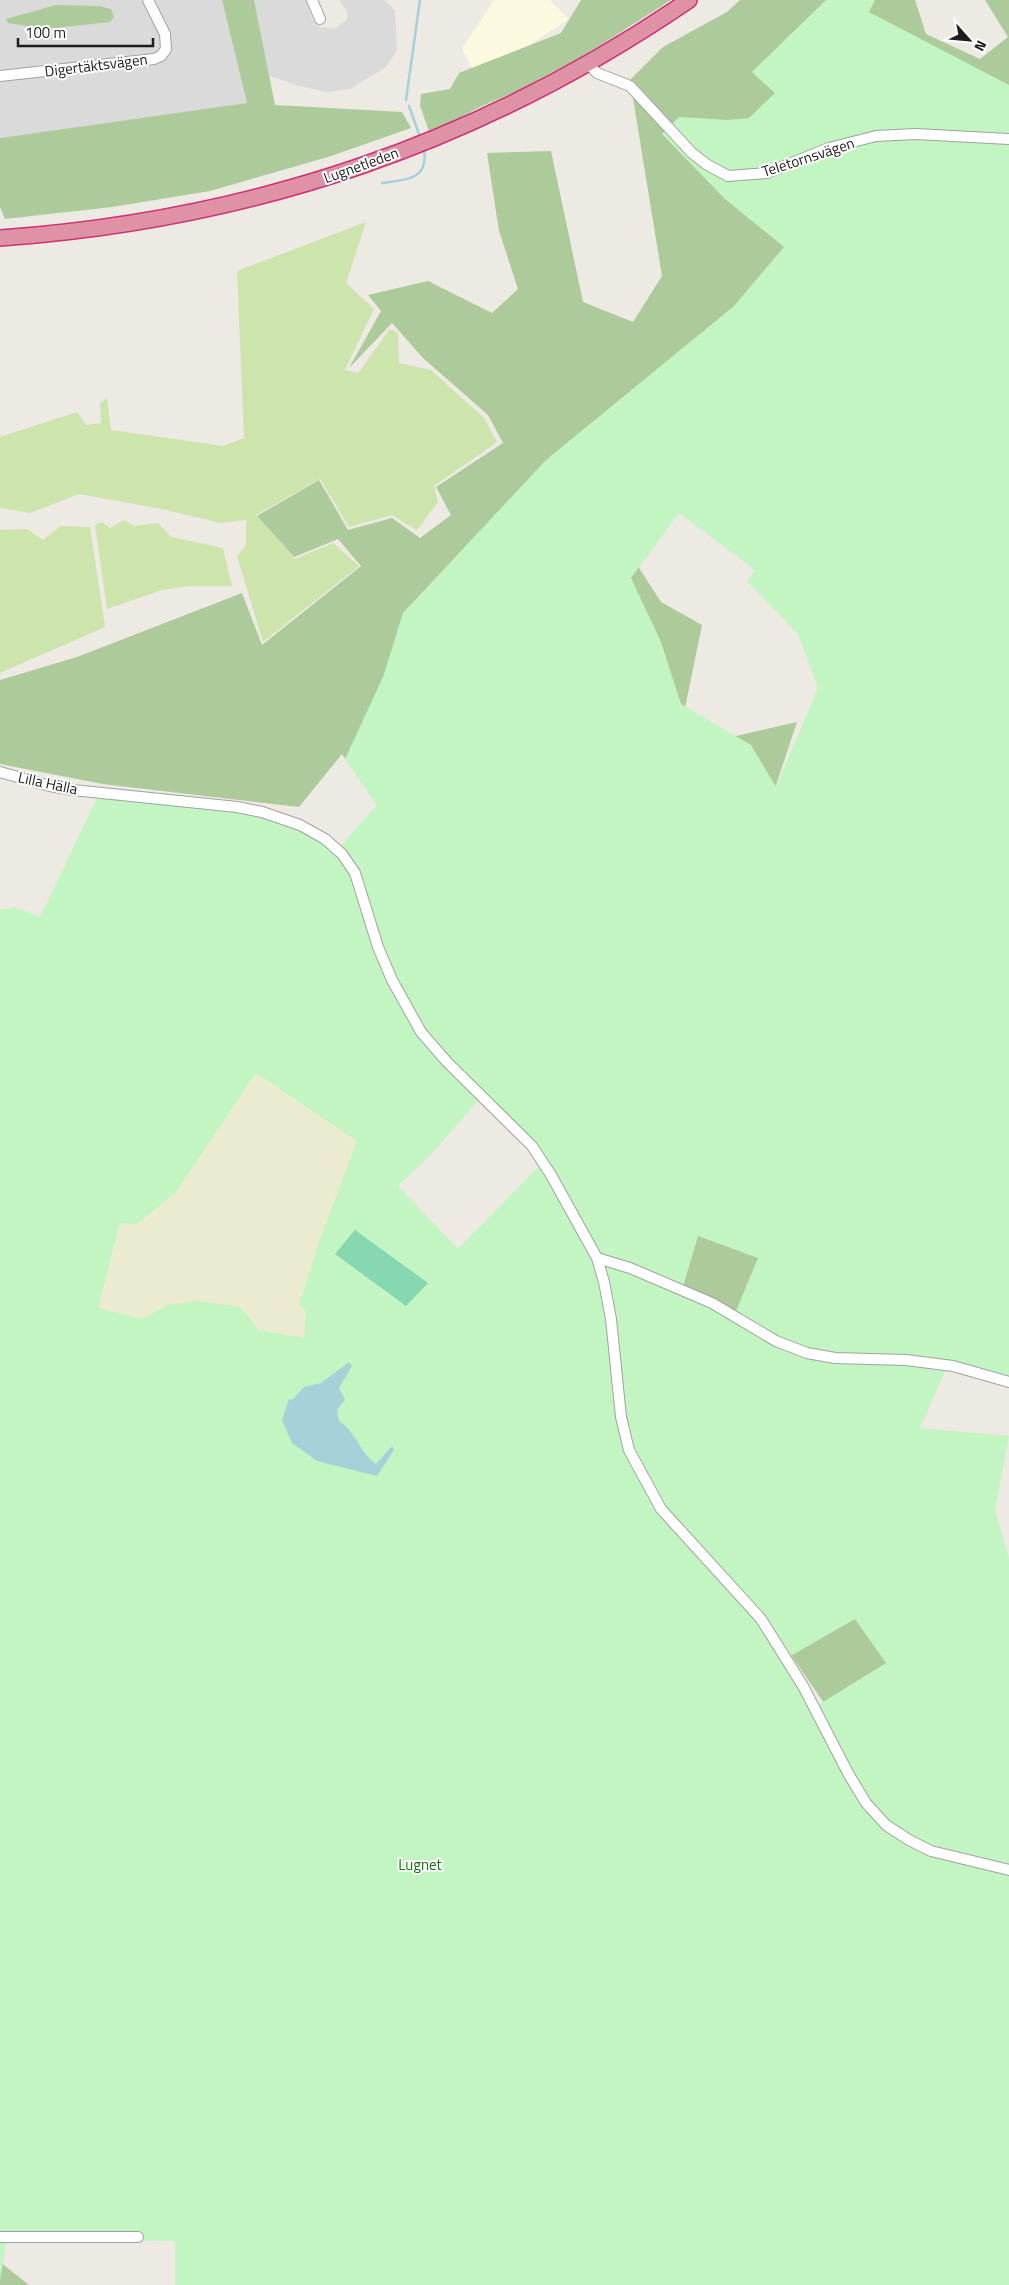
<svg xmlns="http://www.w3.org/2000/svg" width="1009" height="2285" viewBox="0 0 1009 2285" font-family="'Titillium Web',sans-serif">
  <rect width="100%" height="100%" fill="#ede9e3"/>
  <path fill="#dbdada" d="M0,0H222L247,103L0,138Z
    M254,0H307L312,19L320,27L334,29L347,20V11L339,0H385L395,11L397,50L386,67L350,89L326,92L296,85L268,75Z"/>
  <path fill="#fcfade" d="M494,0H550L569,19L513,56L475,73L462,49Z"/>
  <path fill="#ebebd0" d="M256,1073L358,1141L321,1236L306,1311L304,1338L259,1330L240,1307L167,1305L142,1319L97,1308L121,1223L176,1192Z"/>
  <path fill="#cde4ad" d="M366,222L346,283L374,309L345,370L358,373L390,329L398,333L399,363L431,370L484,418L497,442L434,486L438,502L417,530L392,515L349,527L320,479L256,515L295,559L333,543L359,566L263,642L237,556L246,545V520L220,523L162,509L79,494L30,513L0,508V437L77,412L86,425L101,423L100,403L107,398L111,430L223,446L244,438L237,271Z
    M124,520L134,526L158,523L171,537L223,548L232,586H189L162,590L107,609L95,525L102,522L110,528Z
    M60,526L90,527L105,627L0,673V530L27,529L43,540Z"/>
  <path fill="#adca9b" d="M222,0H254L275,105L402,112L411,128L328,157L210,191L112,207L5,219L0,207V138L247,103Z
    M581,0H671L588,53L519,90L480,107L439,129L429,131L420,106L421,94L450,89L459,73L561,33Z
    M740,0H915L926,34L980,59L1008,37L985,0H1009V521L708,482L610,523L661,602L702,625L685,708L719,740L797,722L767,812L882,1333L902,1484L886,1794L751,1596L626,1341L378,805L342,754L299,807L103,784L0,764V680L77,657L242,593L262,645L361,566L338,539L294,557L257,516L319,480L348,530L392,518L420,538L451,515L436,487L503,443L488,415L423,358L392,323L349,368L381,311L368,295L428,281L492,313L518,289L499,231L487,153L551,151L583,302L633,322L662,276L630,80L663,47L727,12Z
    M56,5L99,6L111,9L114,17L110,22L46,29L8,23L6,19Z
    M0,2262L29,2285H0Z"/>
  <path fill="#c3f5c3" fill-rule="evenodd" d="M826,0H875L869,12L1009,85V1387L946,1369L920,1428L1009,1436L995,1510L1009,1559V2285H175V2241L7,2239L0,2280V910L15,907L40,917L100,792L293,821L338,849L377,805L345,759L383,677L403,613L546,460L734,306L784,247L725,199L662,134L679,117L728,120L749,118L775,93L752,72ZM679,513L755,570L747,581L798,634L818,688L776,787L751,745L681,704L661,642L631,578ZM256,1073L357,1141L321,1236L299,1304L306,1311L304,1338L259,1330L240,1307L199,1301L167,1305L142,1319L98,1308L120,1223L137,1224L176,1192ZM480,1098L510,1125L541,1164L458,1249L398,1186L434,1151ZM698,1236L758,1258L736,1311L683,1287ZM855,1619L886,1663L815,1707L787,1658Z"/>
  <path fill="#87d7b1" d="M355,1230L428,1283L406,1306L335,1254Z"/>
  <path fill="#a7d1d8" d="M349,1362L352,1366L339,1388L345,1400L337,1410L339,1421C357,1433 359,1452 376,1464L392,1446L394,1450L377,1476L317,1461L292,1443L282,1420L289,1399L292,1400L304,1387L321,1383Z"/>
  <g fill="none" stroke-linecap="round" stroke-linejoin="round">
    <path stroke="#a7d1d8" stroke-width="2.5" d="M406,100L420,0
      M409,106L420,137
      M382,183C405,180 429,180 424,150"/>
    <defs>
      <path id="minor" d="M312,0L320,19
        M588,64L597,73L630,86L692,153L706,164L728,176L767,173L829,148L876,136L916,134L1009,139
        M0,76L154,59L161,56L166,49L165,34L148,0
        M0,772L50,786L73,790L237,807L262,812L300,825L325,839L342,854L355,873L378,947L392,980L421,1032L447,1062L532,1146L551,1175L597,1258L604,1282L611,1319L621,1417L629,1450L661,1509L761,1619L803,1686L848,1773L866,1803L886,1825L909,1840L931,1851L1009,1870
        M597,1258L630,1268L712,1303L776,1341L807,1353L835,1358L906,1360L953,1366L1009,1382
        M0,2237H138"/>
      <path id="highway" d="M0,238C253,220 480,143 689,0"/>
    </defs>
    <use href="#minor" stroke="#a1a1a1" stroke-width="12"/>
    <use href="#highway" stroke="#cb3173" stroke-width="18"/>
    <use href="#minor" stroke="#fff" stroke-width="10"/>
    <use href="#highway" stroke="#df91a6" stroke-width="15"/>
  </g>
  <g text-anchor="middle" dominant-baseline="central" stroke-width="4" stroke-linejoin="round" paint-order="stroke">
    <g font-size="15" fill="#1d1d1d" stroke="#fff">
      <text transform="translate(96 65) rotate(-7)">Digertäktsvägen</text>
      <text transform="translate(808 157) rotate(-18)">Teletornsvägen</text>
      <text transform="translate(361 165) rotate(-20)">Lugnetleden</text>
      <text transform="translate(48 783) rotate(12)">Lilla Hälla</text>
    </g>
    <g font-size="15" fill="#147214" stroke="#fff">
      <text x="420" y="1864">Lugnet</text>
    </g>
  </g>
  <g transform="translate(969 40) rotate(117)" stroke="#ffffff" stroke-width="4" paint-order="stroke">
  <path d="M0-4L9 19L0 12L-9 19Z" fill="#1d1d1d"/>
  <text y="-8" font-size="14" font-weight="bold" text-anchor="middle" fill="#1d1d1d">N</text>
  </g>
  <path d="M18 38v8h135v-8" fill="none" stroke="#1d1d1d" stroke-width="2.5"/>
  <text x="25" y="38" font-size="15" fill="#1d1d1d" stroke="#ffffff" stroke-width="4" paint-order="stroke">100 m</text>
</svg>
